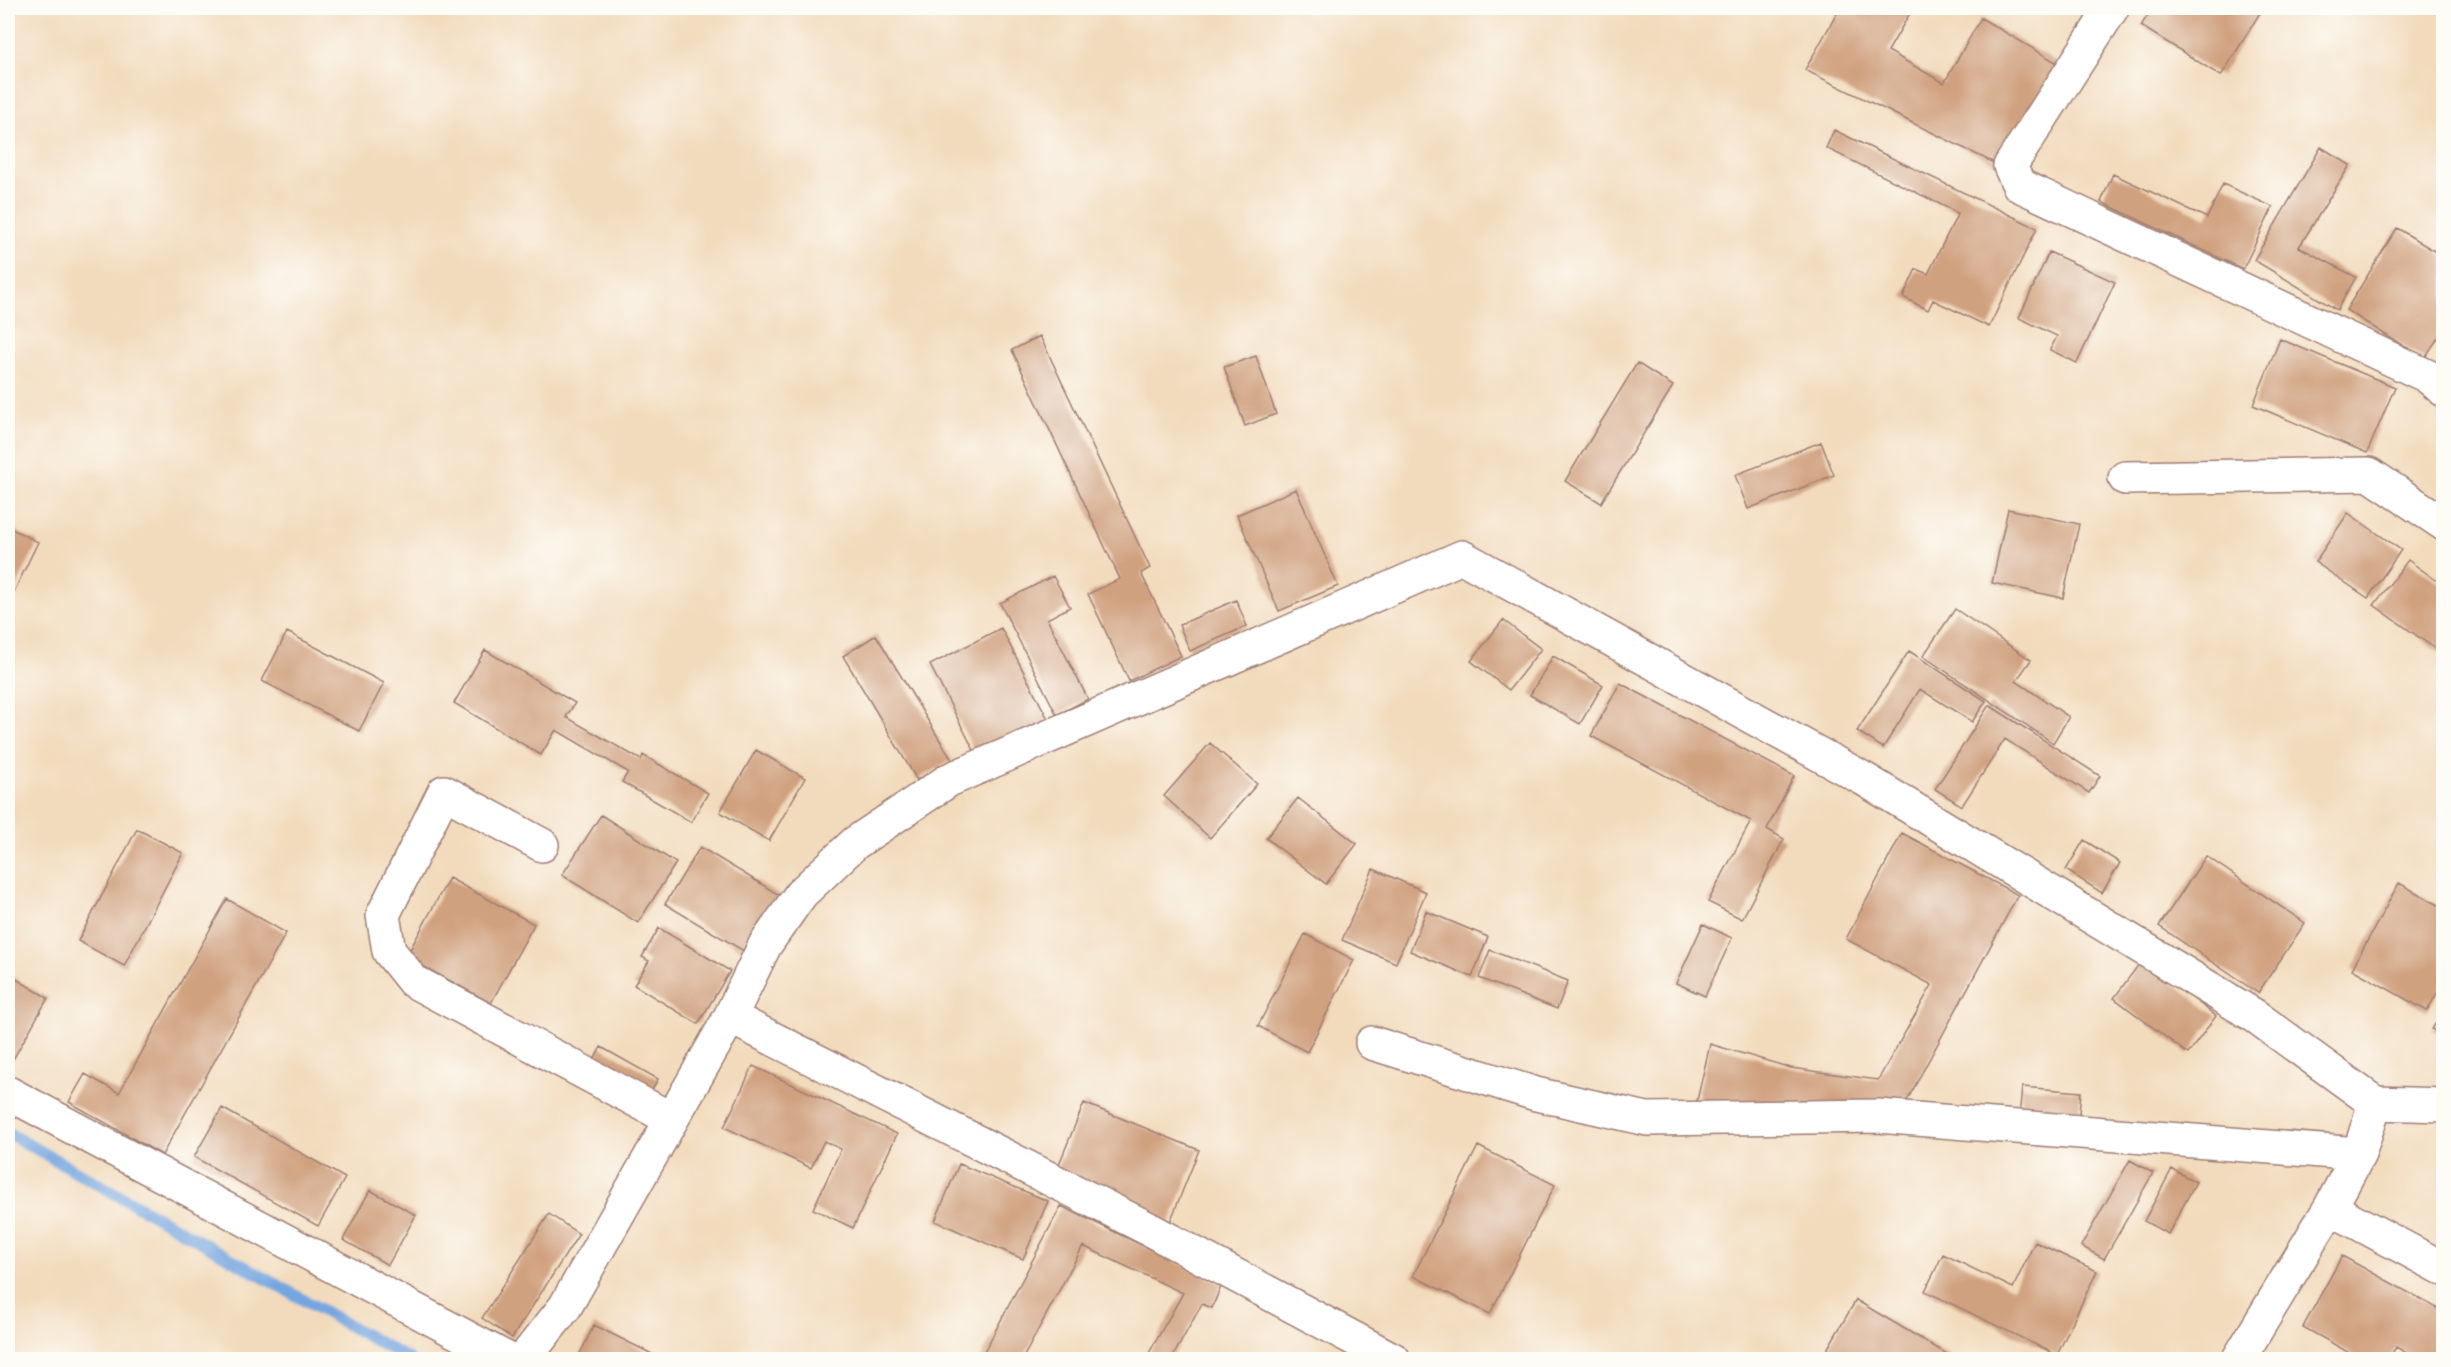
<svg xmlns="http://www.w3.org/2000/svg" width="2451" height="1367" viewBox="0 0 2451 1367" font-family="'Gentium Book Plus',serif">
  <rect width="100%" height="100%" fill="#fdfcf7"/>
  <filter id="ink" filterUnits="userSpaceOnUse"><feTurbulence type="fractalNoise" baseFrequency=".0167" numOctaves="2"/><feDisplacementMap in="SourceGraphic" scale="12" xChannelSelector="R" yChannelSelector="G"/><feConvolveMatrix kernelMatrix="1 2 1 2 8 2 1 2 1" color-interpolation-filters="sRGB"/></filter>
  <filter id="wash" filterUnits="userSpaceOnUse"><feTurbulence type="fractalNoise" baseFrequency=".008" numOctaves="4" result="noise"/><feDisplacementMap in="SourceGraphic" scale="24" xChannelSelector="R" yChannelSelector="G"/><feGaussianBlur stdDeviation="1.35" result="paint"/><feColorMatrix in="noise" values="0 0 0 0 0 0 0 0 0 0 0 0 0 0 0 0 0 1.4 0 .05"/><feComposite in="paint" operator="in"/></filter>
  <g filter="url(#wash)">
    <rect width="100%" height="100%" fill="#f2dbbd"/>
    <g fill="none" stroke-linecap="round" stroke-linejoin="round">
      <path stroke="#75a5df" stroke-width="12" d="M8,1133L410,1360"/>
    </g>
    <g id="blocks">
      <path fill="#d0a17f" d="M1840,8H1913L1888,51L1944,83L1981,18L2064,67L2000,166L1805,70Z
        M2152,8H2263L2221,76L2141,26Z
        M1834,130L2037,228L1989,327L1933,300L1928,310L1903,297L1916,269L1928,274L1958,213L1826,148Z
        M2321,147L2350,165L2299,247L2356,277L2337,310L2254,260Z
        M2113,174L2207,218L2223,184L2273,207L2243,269L2101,202Z
        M2397,228L2444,257V329L2424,359L2346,310Z
        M2049,252L2115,282L2077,363L2050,350L2057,336L2019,318Z
        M1040,336L1150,568L1141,573L1181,656L1129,681L1088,594L1120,579L1012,350Z
        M2280,339L2395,387L2367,453L2253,405Z
        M1256,356L1276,414L1245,426L1224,367Z
        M1637,363L1673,386L1601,503L1565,481Z
        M1821,442L1834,475L1748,509L1735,475Z
        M1296,489L1338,586L1279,611L1237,515Z
        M2008,509L2079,524L2063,598L1992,583Z
        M2348,513L2401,550L2368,598L2315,562Z
        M8,527L38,542L8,604Z
        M2408,560L2444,586V655L2374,605Z
        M1053,576L1070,607L1047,619L1088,699L1057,715L1000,603Z
        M1236,600L1247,626L1190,651L1179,625Z
        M1955,609L2031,660L2016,681L2069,717L2053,743L1923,656Z
        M1503,620L1541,649L1509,690L1471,661Z
        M1001,628L1049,721L978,758L930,665Z
        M287,632L384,683L359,731L262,681Z
        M876,635L952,760L917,780L843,656Z
        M485,650L575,703L566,717L641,760L643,755L708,793L691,822L622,782L628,772L556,730L541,755L454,703Z
        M1909,651L1986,701L1972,722L1920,689L1883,748L1857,731Z
        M1553,656L1603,685L1580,724L1530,695Z
        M1620,683L1794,776L1767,829L1784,839L1742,919L1708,902L1751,821L1591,736Z
        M1989,705L2100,776L2089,793L2005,739L1962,806L1935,789Z
        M1210,743L1257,784L1210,838L1164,796Z
        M756,750L805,778L769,841L720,812Z
        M1298,798L1357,844L1326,884L1266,838Z
        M601,815L676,863L638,923L562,875Z
        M137,829L183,853L124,966L78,941Z
        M1902,833L2018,895L1903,1108L1696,1105L1710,1044L1791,1068L1878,1080L1932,985L1846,939Z
        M2084,840L2120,863L2102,893L2066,870Z
        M700,847L781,896L747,953L665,904Z
        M2206,856L2305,923L2258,993L2159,926Z
        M1373,869L1426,892L1396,963L1342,940Z
        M449,878L534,924L491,1003L406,957Z
        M2399,883L2444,908V981L2427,1011L2352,969Z
        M227,899L286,933L162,1155L69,1102L85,1074L119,1093Z
        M1426,911L1488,937L1472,977L1410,951Z
        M1703,924L1732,938L1705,996L1676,983Z
        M659,928L730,971L698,1024L634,985L649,961L642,957Z
        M1305,934L1354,960L1307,1052L1258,1026Z
        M1490,950L1568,981L1557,1009L1479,978Z
        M2142,960L2216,1016L2188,1054L2114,998Z
        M8,974L48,998L12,1061L8,1059Z
        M2444,1011V1036L2432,1029Z
        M601,1047L658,1079L647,1099L590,1067Z
        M753,1066L897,1134L853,1228L813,1209L841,1149L824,1141L811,1168L724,1127Z
        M2022,1087L2081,1092L2078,1124L2019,1118Z
        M1084,1103L1199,1150L1170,1222L1055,1174Z
        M222,1108L345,1178L318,1226L194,1157Z
        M1478,1146L1555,1185L1490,1314L1413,1276Z
        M2130,1160L2153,1173L2104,1259L2081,1246Z
        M959,1164L1048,1201L1023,1259L935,1221Z
        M2172,1169L2196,1182L2168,1234L2144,1221Z
        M370,1190L416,1215L388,1265L343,1240Z
        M1061,1206L1222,1284L1212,1308L1202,1304L1171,1360H1145L1183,1293L1083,1246L1022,1360H980Z
        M549,1214L579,1234L512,1338L482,1318Z
        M2035,1242L2097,1271L2057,1355L1925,1291L1943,1254L2013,1288Z
        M2342,1256L2444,1312V1360H2419L2396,1347L2388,1360H2362L2303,1327Z
        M1856,1300L1957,1360H1841L1826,1351Z
        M594,1325L656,1356L655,1360H577Z"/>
    </g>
  </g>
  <g filter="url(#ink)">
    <use href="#blocks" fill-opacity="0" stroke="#9e7d74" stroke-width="1.5"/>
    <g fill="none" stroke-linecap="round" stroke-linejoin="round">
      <defs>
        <path id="minor" d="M2112,8L2010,166L2019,185L2427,376L2444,390
          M2125,478L2369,474L2444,524
          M542,845L444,792L383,915L389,951L413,981L671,1119
          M730,1017L1147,1228L1394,1360
          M1372,1043L1536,1094L1647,1119L1878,1116L2359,1154
          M8,1093L509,1360
          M2330,1208L2444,1269
          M523,1360L565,1307L730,1017L765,945L801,894L855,843L949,780L1462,557L1864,779L2255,1016L2375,1103L2444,1105
          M2238,1360L2330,1208L2359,1154L2375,1103"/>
      </defs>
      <use href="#minor" stroke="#9e7d74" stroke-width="36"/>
      <use href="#minor" stroke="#fff" stroke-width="33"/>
    </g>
  </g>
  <rect width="2451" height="1367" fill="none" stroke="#fdfcf7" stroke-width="30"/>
</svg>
